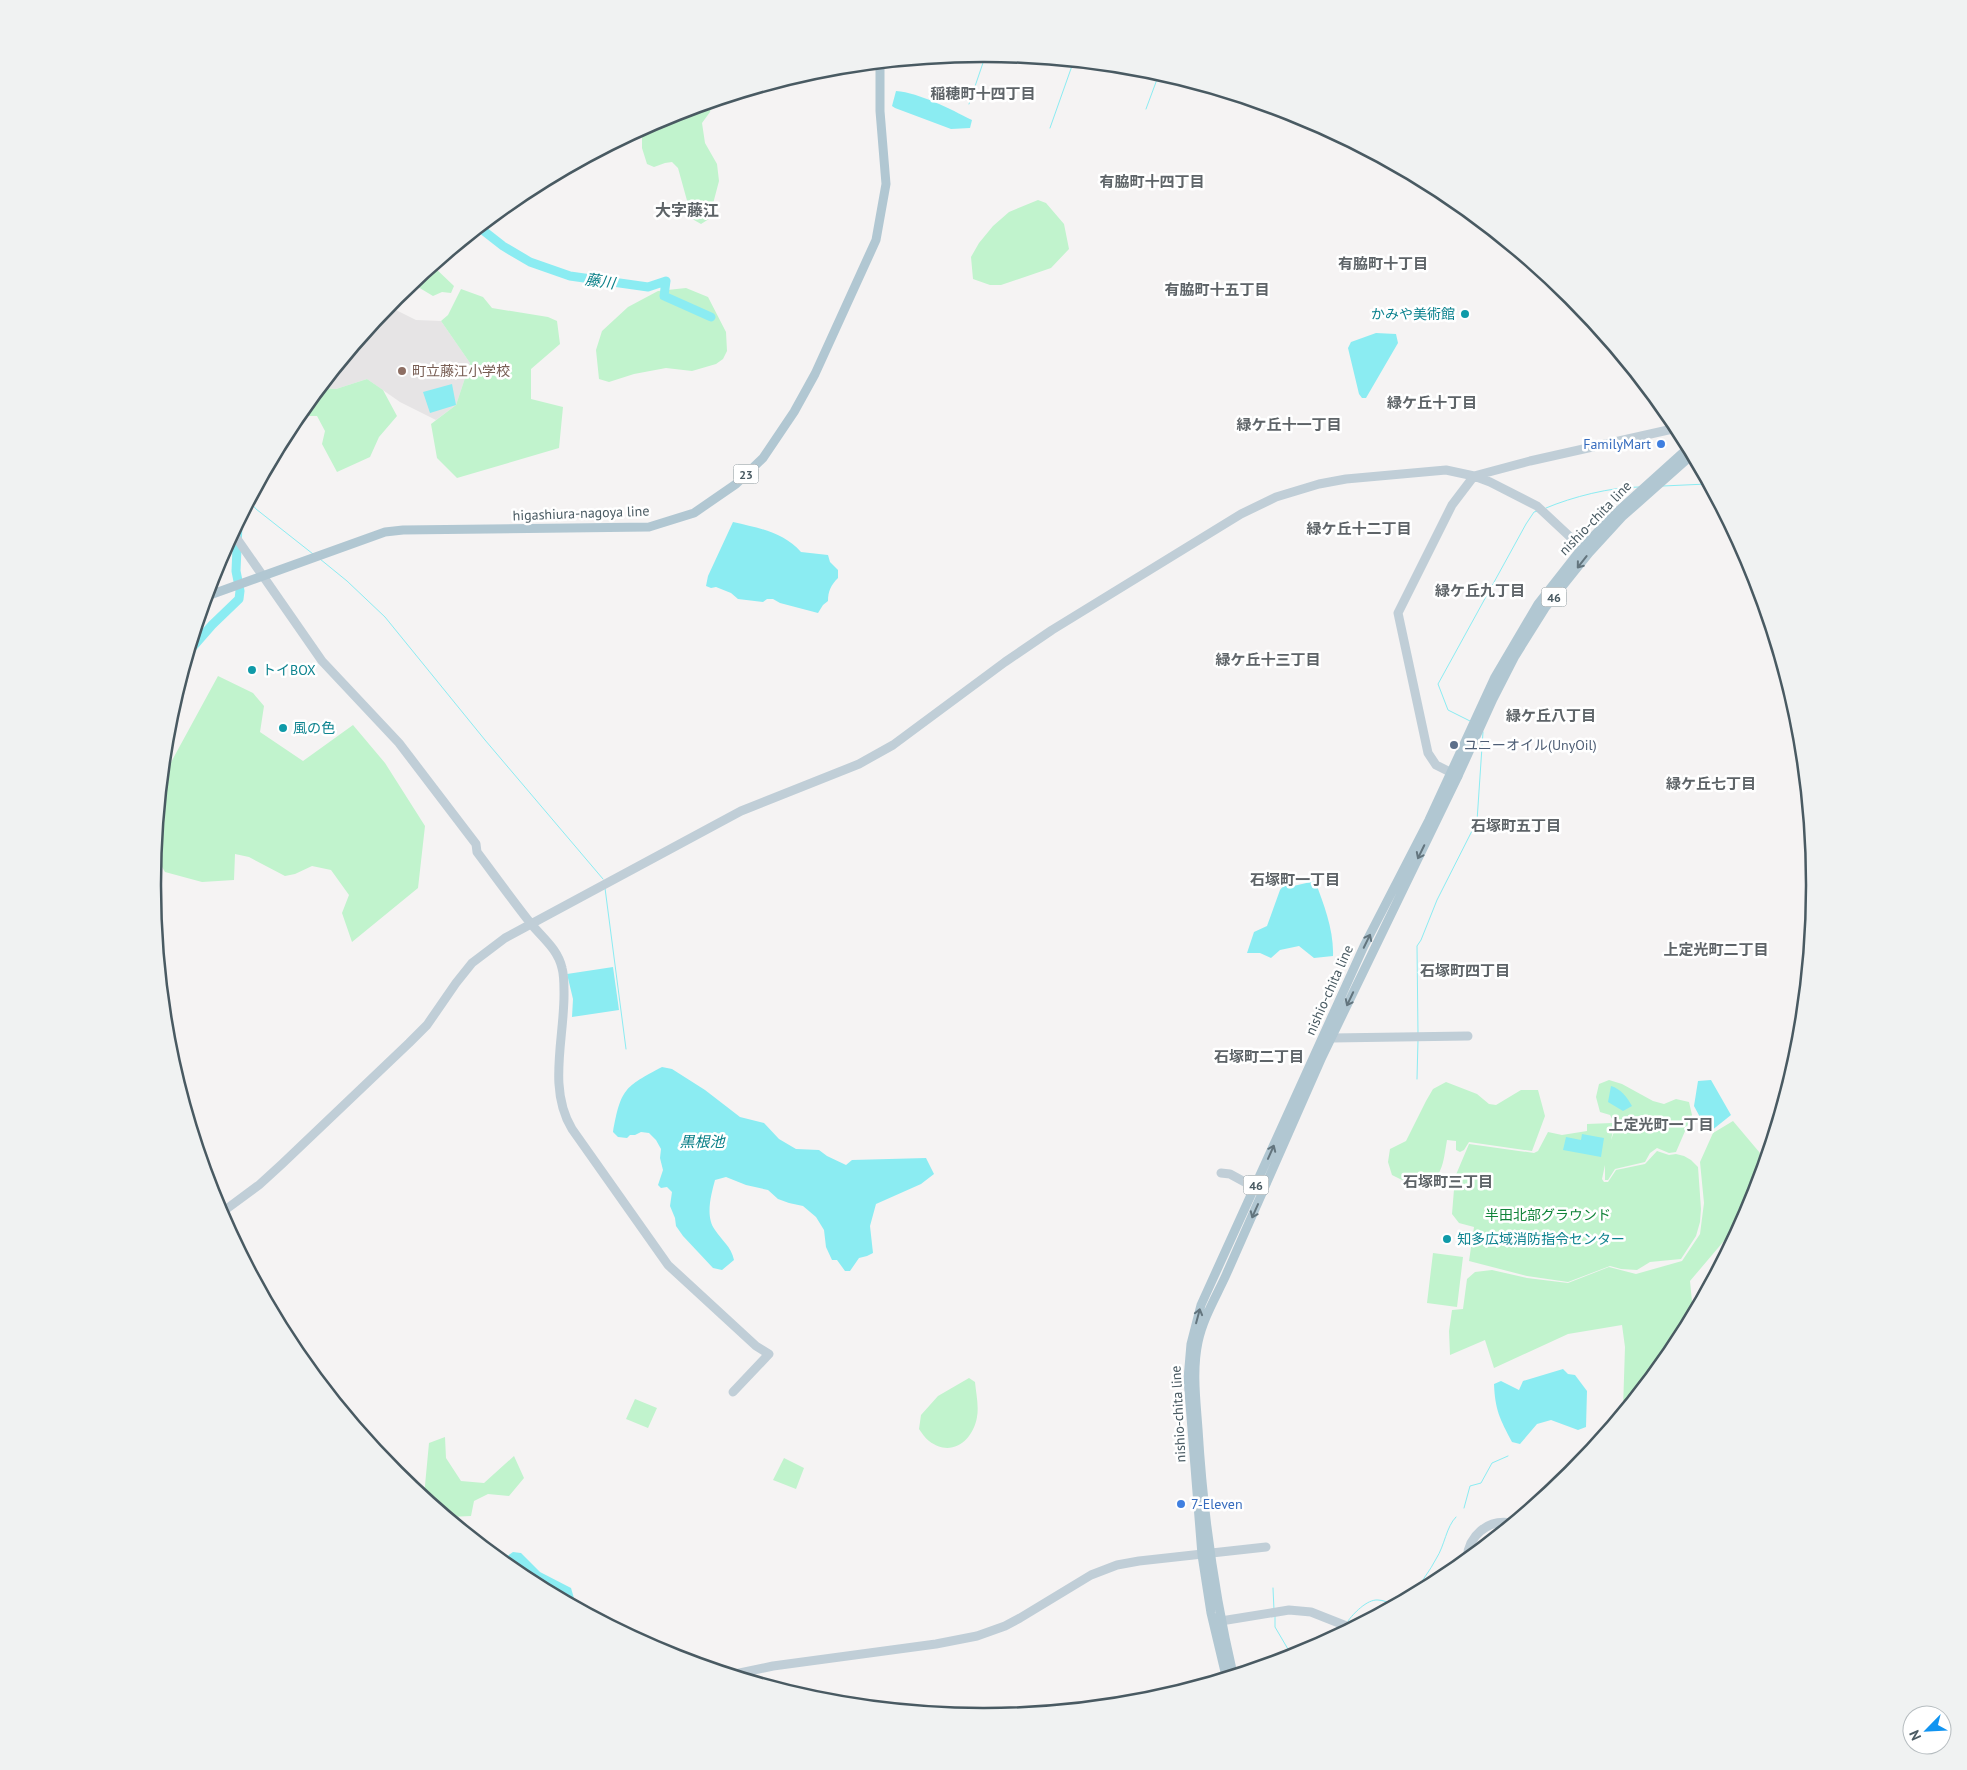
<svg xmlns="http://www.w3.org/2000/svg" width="1967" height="1770" viewBox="0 0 1967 1770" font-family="'PT Sans','Noto Sans JP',sans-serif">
  <rect width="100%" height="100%" fill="#f5f3f3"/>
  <path fill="#e6e4e5" d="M388,306L416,320L441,321L470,363L456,405L436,420L400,402L367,379L336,389L321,388Z"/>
  <path fill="#c1f3cd" d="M712,103L710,112L702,123L705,143L717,164L719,181L709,219L701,224L694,220L691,215L678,168L672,162L665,163L654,167L647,164L642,148V130L666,117Z
    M1038,200L1046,203L1064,224L1069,249L1051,268L1001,285H990L973,279L971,257L979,243L993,226L1009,212Z
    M433,266L454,286L451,293L442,292L433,296L413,284Z
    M686,288L708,297L726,332L727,351L723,359L716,364L692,371L666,368L634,374L609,382L599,379L596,350L602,331L628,307L658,291Z
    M461,289L483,297L492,308L548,317L557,321L560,344L531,369V399L563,407L559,448L457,478L437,458L431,424L456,405L470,363L441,321L448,315Z
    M367,379L383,390L397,416L379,437L370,457L337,472L322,444L325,431L317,416H298L321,388L336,389Z
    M218,676L253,693L264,706L260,732L303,761L353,725L385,763L425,826L418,888L352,942L342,913L349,895L331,870L312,866L295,874L285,876L249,857L235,854L234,880L202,882L165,872L155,855L163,777Z
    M1609,1080L1622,1084L1653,1101L1664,1104L1676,1099L1689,1102L1692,1115L1676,1152L1669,1153L1657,1148L1650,1153L1645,1162L1615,1169L1608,1180H1605V1165L1602,1179L1604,1182H1608L1616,1170L1645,1164L1657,1151L1669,1155L1676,1154L1684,1156L1691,1160L1698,1167L1701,1209L1700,1222L1696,1236L1681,1259L1650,1262L1637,1270L1621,1269L1610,1266L1568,1282L1527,1276L1469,1261L1474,1227L1459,1223L1452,1214L1455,1177L1469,1144L1534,1153L1538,1151L1548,1132L1562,1135L1587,1131V1124L1612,1123L1614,1126L1611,1140L1616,1126L1610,1115L1600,1112L1596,1097L1599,1084Z
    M1446,1082L1477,1094L1489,1104L1496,1105L1521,1090H1538L1545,1116L1532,1151L1469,1142L1464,1150L1460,1152L1456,1150V1141L1447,1140C1443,1163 1444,1171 1427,1188L1404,1181L1392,1175L1388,1162L1390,1149L1406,1141L1426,1101L1433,1089Z
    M1733,1121L1760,1153L1755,1189L1729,1235L1690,1281L1693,1312L1674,1347L1623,1409L1625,1347L1622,1325L1568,1334L1494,1368L1485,1340L1450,1355L1449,1331L1452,1310L1463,1309L1467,1279L1475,1272L1492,1270L1527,1278L1568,1283L1609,1267L1636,1274L1682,1261L1700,1234L1704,1203L1700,1162L1713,1133Z
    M1433,1253L1463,1257L1457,1307L1427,1303Z
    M969,1378L975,1382C976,1393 979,1406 977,1417C973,1441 951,1458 929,1441C925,1438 922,1433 919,1429L921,1415L938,1396Z
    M635,1399L657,1408L648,1428L626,1419Z
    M445,1437L446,1458L461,1481L484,1483L514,1456L524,1478L509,1496L488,1494L474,1501L471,1516L450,1517L424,1496L429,1443Z
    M784,1458L804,1468L796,1489L773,1480Z"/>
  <path fill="#8becf2" d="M896,91C920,93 950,109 972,120L970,128L951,129L895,108L892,106Z
    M1376,333L1396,334L1398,343L1366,398H1362L1359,394L1348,348L1351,342Z
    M452,384L456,405L430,413L423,392Z
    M733,522C759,528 783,532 801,552L828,555L830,562L838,570V578C831,585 828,591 828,601L823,605L818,613L780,603L773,599H767L763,602L738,599L731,593L716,587L711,588L706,586L708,576Z
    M1315,881C1324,905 1334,930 1333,956L1314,958L1299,946L1280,950L1271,958L1260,953H1247L1254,932L1267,926L1280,890L1284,885L1289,887Z
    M613,967L619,1010L572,1017L573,999L567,974Z
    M662,1067L672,1069L705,1090L740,1117L764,1123L779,1139L796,1149L819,1150L827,1156L846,1165L852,1160L926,1158L934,1174L921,1184L876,1204L870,1226L873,1253L867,1256L859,1258L850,1271H845L837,1260H832L826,1247L824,1230L816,1217L803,1206L789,1203L778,1199L768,1190L746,1185L726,1177L715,1180C711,1195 705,1217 715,1230C722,1241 731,1246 734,1260L722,1270L713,1268L683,1236L676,1226L675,1218L670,1206L672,1192L667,1187L661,1188L658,1185L663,1170L660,1158L661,1149L656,1140L649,1133L641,1132L635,1135H630L627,1138L618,1137L613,1132C621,1089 624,1087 662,1067Z
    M1711,1080L1731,1115L1711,1131L1707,1130L1694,1106L1698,1081Z
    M1611,1086C1621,1089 1627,1097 1632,1106L1623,1111L1608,1102Z
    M1582,1134L1604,1138L1601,1157L1563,1150L1566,1137L1581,1140Z
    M1563,1369L1568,1374L1575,1375L1587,1391L1586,1427L1578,1430L1551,1420L1537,1424L1520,1444L1512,1442C1500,1419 1495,1410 1494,1384L1501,1381L1519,1390L1523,1381Z
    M513,1552L521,1553L540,1572L571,1588L576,1605L521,1576L496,1555L506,1557Z"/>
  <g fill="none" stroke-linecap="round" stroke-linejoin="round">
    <path stroke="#8becf2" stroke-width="1" d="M969,104L986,54
      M1146,109L1159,74
      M1050,128L1073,63
      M1360,150V148
      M1663,486L1707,484
      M250,502L256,509L313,554
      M1546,508C1572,497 1611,487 1639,487
      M320,559L347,581L385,617L485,740L603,879
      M1470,721L1448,710L1438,684L1526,524L1534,512L1538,511
      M605,888L626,1049
      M1418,1034L1417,946L1421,940L1437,900L1477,821L1483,732
      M1417,1079L1418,1040
      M1464,1508L1470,1486L1481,1483L1492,1463L1508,1456
      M1273,1588L1274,1610
      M1415,1593C1421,1581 1430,1571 1436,1559C1445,1545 1446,1527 1456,1517
      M1275,1616V1627L1292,1656
      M1348,1621C1353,1614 1367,1599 1378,1600C1383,1600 1389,1603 1394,1604"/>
    <path stroke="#8becf2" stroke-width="9" d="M480,228L503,246L530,262L570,276L648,287L666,281L664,296L711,317
      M191,649L212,625L239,599L240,591L236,571L238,525"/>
    <path stroke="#c0ced7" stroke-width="9" d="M233,533L322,661L399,743L476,844L477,852C495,876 513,901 532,925C544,939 558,950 562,968C564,975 564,984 564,991C565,1037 547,1088 572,1129L668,1265L756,1346L769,1354L733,1392
      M1458,776L1436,765L1428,753L1398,613L1452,505L1474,476L1490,482L1537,506L1582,548
      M1326,1036L1332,1038L1468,1036
      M1221,1173L1230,1174L1263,1192
      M221,1213L259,1185L282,1164L409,1043L427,1025L456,983L472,963L505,938L741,811L859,764L893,745L1005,662L1052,630L1241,514L1276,497L1319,484L1346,479L1446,470L1474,476L1530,461L1677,428
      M1467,1558C1469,1536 1487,1519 1511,1523
      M1221,1621L1289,1610L1311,1612L1349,1627
      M735,1674L773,1666L936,1644L977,1636L1005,1626L1020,1618L1091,1575L1117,1565L1139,1561L1266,1547"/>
    <path stroke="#b1c7d2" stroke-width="9" d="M207,596L385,532L403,530L649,527L694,513L736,484L763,458L794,412L815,374L876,240L886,184L880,111V64
      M1233,1674C1214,1593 1203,1512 1198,1429C1196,1401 1192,1370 1198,1342C1203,1318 1216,1297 1226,1275L1322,1057L1458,776L1493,699L1515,656L1545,608L1589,553L1622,517L1692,455
      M1226,1676L1211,1613L1202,1555L1188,1379L1191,1344L1201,1305L1364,946L1429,820L1495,677L1538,604L1582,548L1617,512L1688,448"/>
  </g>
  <defs><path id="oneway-shaft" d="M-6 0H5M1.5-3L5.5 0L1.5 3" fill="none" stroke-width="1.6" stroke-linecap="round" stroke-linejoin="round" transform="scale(1.25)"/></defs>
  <g stroke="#63757e">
    <use href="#oneway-shaft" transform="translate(1582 562) rotate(128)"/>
    <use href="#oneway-shaft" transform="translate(1421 852) rotate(116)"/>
    <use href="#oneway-shaft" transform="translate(1367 941) rotate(-64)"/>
    <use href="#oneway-shaft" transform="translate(1350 999) rotate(115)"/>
    <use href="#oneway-shaft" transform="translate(1271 1152) rotate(-66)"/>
    <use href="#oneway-shaft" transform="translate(1255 1211) rotate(114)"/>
    <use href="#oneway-shaft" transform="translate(1198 1316) rotate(-75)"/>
  </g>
  <g fill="#0f9aa8" stroke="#fff" stroke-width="2">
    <circle cx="1465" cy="314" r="5"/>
    <circle cx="252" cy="670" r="5"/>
    <circle cx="283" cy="728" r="5"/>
    <circle cx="1447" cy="1239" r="5"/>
  </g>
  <circle fill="#8d6e63" stroke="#fff" stroke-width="2" cx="402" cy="371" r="5"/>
  <g fill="#3f7fe0" stroke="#fff" stroke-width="2">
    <circle cx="1661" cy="444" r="5"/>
    <circle cx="1181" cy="1504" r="5"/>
  </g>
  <circle fill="#5c6f8a" stroke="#fff" stroke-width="2" cx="1454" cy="745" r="5"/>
  <g text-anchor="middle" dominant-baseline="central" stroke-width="5" stroke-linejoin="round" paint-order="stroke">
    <g fill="#fff" stroke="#808c91" stroke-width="1">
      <rect x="733.5" y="464.5" width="25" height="19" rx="4"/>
      <rect x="1541.5" y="587.5" width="25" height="19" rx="4"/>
      <rect x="1243.5" y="1175.5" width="25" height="19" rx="4"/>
    </g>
    <g font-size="12" font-weight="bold" fill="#495a62">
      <text x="746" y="474">23</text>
      <text x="1554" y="597">46</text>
      <text x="1256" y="1185">46</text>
    </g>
    <g font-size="14" fill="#0d838f" stroke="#fff" text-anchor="start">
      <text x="1455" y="314" text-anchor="end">かみや美術館</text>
      <text x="262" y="670">トイBOX</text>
      <text x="293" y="728">風の色</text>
      <text x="1457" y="1239">知多広域消防指令センター</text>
    </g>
    <g font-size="14" fill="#785e54" stroke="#fff" text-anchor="start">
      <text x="412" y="371">町立藤江小学校</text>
    </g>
    <g font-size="14" fill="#366cbe" stroke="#fff" text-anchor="end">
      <text x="1651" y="444">FamilyMart</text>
      <text x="1191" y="1504" text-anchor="start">7-Eleven</text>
    </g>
    <g font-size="14" fill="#495a62" stroke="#fff">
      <text transform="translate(581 513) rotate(-2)">higashiura-nagoya line</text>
      <text transform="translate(1595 518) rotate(-46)">nishio-chita line</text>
      <text transform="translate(1329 990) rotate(-66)">nishio-chita line</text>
      <text transform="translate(1178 1414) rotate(-93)">nishio-chita line</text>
    </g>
    <g font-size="14" fill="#4e5e75" stroke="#fff" text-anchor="start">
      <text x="1464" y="745">ユニーオイル(UnyOil)</text>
    </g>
    <g font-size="14" fill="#12843a" stroke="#fff">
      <text x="1548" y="1215">半田北部グラウンド</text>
    </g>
    <g font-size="15" font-weight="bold" fill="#5e6468" stroke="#fff">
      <text x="983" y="93">稲穂町十四丁目</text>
      <text x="1152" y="181">有脇町十四丁目</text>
      <text x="1383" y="263">有脇町十丁目</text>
      <text x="1217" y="289">有脇町十五丁目</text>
      <text x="1432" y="402">緑ケ丘十丁目</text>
      <text x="1289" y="424">緑ケ丘十一丁目</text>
      <text x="1359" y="528">緑ケ丘十二丁目</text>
      <text x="1480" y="590">緑ケ丘九丁目</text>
      <text x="1268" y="659">緑ケ丘十三丁目</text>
      <text x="1551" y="715">緑ケ丘八丁目</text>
      <text x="1711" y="783">緑ケ丘七丁目</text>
      <text x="1516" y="825">石塚町五丁目</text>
      <text x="1295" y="879">石塚町一丁目</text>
      <text x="1716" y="949">上定光町二丁目</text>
      <text x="1465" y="970">石塚町四丁目</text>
      <text x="1259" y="1056">石塚町二丁目</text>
      <text x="1661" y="1124">上定光町一丁目</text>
      <text x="1448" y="1181">石塚町三丁目</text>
    </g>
    <g font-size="15" font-style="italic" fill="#087f87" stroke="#fff">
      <text transform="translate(600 281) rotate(8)">藤川</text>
      <text x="702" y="1141">黒根池</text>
    </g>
    <g font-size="16" font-weight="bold" fill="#5e6468" stroke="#fff">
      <text x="687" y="210">大字藤江</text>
    </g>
  </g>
  <path d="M0 0H1967V1770H0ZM983 62H984A822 822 0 0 1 1806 884V886A822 822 0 0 1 984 1708H983A822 822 0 0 1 161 886V884A822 822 0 0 1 983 62Z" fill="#f0f2f2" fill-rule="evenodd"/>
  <path fill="none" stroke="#495a62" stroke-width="2.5" d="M983 62H984A822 822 0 0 1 1806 884V886A822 822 0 0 1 984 1708H983A822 822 0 0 1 161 886V884A822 822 0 0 1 983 62Z"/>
  <g transform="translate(1927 1730) rotate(246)"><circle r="24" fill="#ffffff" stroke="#b6bdc0"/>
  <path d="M0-4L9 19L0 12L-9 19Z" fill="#1194f1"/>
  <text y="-8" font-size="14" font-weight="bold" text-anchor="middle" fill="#495a62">N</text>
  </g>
</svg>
